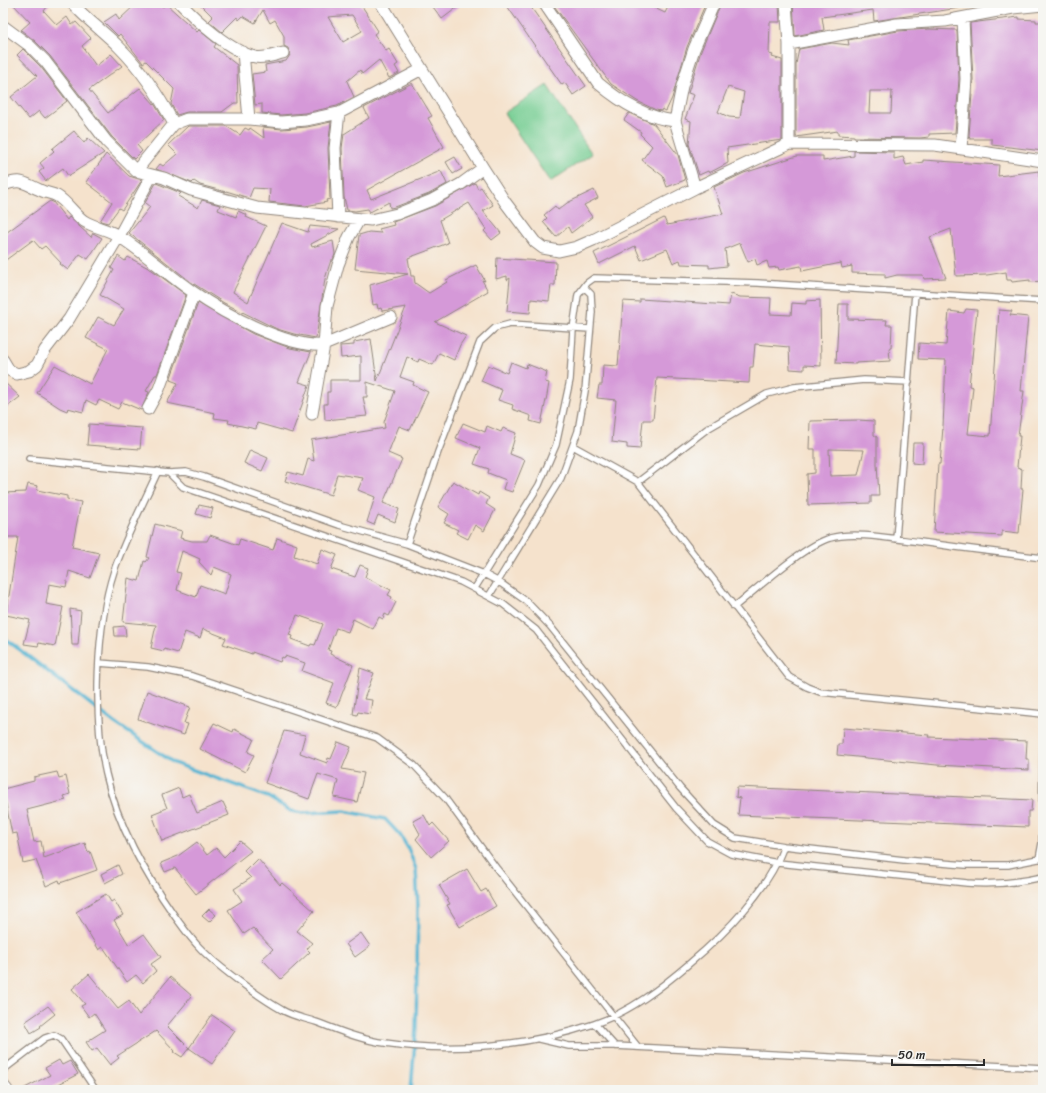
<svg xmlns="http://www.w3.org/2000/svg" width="1046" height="1093" viewBox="0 0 1046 1093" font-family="Sriracha,sans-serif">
  <rect width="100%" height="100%" fill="#f6f6f2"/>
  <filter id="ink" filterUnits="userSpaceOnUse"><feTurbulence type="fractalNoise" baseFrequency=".025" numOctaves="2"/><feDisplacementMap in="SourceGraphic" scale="8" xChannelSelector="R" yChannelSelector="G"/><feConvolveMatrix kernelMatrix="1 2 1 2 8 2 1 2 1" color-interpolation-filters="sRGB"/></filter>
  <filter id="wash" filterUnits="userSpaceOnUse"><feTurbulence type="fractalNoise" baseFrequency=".012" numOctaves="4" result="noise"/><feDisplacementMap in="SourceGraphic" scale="16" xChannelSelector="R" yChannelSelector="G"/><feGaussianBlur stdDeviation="0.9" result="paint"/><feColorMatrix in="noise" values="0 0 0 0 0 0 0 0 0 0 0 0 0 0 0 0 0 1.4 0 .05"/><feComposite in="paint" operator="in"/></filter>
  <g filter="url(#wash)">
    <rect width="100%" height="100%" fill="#f5e2cc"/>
    <path fill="#75cd92" stroke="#507c5e" d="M547,85L592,154L550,182L504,113Z"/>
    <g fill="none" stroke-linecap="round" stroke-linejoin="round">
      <path stroke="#54b4d2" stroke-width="3.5" d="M3,637L115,723L174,763L268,797L291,811L303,813L344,811L385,819L400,835L408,848L416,869L418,907L416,1028L411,1090"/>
    </g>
    <g id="blocks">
      <path fill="#d599d8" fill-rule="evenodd" d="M12,3H50L44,11L57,25L67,17L72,25L76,22L91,38L82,46L96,66L111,54L122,66L89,90L108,113L140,88L155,105L164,120L137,145L142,151L134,159L112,137L50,56L35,41L21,30L30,22Z
        M137,3H159L163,7L166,4L197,32L199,30L216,44L214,47L237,65L238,103H234L222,112H187L177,115L171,104L174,89L146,61L143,63L120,34L118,36L104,22L116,14L119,20Z
        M199,3H360L378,31L374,34L386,51L389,49L398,64L395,66L399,73L389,78L379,60L362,74L360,70L347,81L354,97L337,106L305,113L281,115L262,113V104L255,105L252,74L266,72L265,65L286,61L290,55L288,48L284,46V36L275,20L270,23L263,10L255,23L243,16L239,20L237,17L222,32L209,21L213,17ZM352,15L362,31L343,42L328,17Z
        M430,3H463L442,19Z
        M505,3H528L586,86L573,95L565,83L562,85Z
        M552,3H644L665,13L670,3H701L705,5L687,47L672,98L666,111L662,109L661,111L656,110L637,101L611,84Z
        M721,3H768V5H779L780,22H770L769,54L773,55L772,57L782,60V140L727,148L728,163L709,173L708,171L699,175L689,144L691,121L685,119L694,95L688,93L701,51ZM728,87L744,92L740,118L729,117L718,112Z
        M793,3H958L959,8L874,21L873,10L822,17L824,30L795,36Z
        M1019,17V19L1036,20V22H1043V151L992,145V139H970L969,136L973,79L970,23Z
        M929,29L957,30L959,79L955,133L929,134V137L920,138L854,137V136L838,135V131L796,137V64L799,49L832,43L849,45L848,40L898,31ZM870,91H892L891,113H869Z
        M23,49L40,66L67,101L45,118L39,111L29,119L11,97L37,76L17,55Z
        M412,83L432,116L428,118L444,147L367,190L371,199L441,171L447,184L429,194L395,207L390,208L389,202L370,212L368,209L355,211L347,210L344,197L342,148L344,134L369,118L364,108Z
        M629,113L654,124L678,155L685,180L667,187L663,176L642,160L652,146L640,134L641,132L624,120Z
        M331,122L328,148L330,199L326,200L327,202L305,206L269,202L270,189L253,188L249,198L226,191V192L200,185L194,181L192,183L156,169L160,164L163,166L177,154L168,145L188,126H226L240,135L245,128L249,130L250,128L264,138L263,127L282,129L307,127Z
        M74,131L84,143L88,138L104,153L68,176L63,168L46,181L39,172L44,168L40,163L54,151L52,149Z
        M854,151L894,152V159L903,157L906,165L923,162V160L999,165L998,176L1039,171V177L1043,176V281L1030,282V280L1012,282L1011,280H1007L1006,272L987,275L956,276L951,229L930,237L946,278L924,279L923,275H897L885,278V274L852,273V266L842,268L841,263L802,271L801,266L779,270L778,267L769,268L767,261L757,265L755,259L748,262L740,243L725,249L727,266L709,268V265L681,264L680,260L673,263L667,249L641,260L635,246L599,264L594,253L664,218L667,225L723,214L714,187L744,173L797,156H823V161L854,156Z
        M106,154L129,176L142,180L122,210L119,208L108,223L100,221L112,202L86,182Z
        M455,157L462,169L453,174L446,162Z
        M156,183L181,193L178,196L198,208L202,200L220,205L218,210L236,217L238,211L247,215L246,217L266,226L233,292L248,302L282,223L308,232L310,226L339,229L311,244L312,247L333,241L335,254L333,260H331L325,279L316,338L294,334L277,329L224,303L191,282L129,233L150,207L145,203Z
        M475,183L478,189L481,187L493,205L483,211L501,233L492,240L484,231L486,229L469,203L440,220L448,243L408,258L411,276H414L415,283L429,293L447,282L446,280L476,265L485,281L482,280L488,291L435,322L466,336L460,345L454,360L439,353L433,365L419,359L418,362L407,357L400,377L414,382L413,385L428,392L410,430L399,426L388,453L402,459L383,503L399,509L395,522L378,515L374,525L367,522L375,497L358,490L363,478L337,474L331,495L285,481L288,472L303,476L308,459L314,461L311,440L385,428L384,422L395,391L367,382V397H363L367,416L325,420L324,404H327V392H330V380H361V356L341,358L340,346L354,345V342L371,339L377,381L406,307L382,311L381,308L378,309L377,304L373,305L370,285L408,274L355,269L359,235L369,232L381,233L379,229L394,225L393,222L435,206Z
        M594,190L598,198L584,205L592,217L571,233L568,227L556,237L543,222L547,218L544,215L555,206L558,210L567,203Z
        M50,201L53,202L67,220L69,217L91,237L93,233L102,238L88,259L80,254L68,270L60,264L61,263L45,246L41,249L33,240L3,262V235Z
        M118,256L125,261L128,257L152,270L186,295L157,375H155L146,391L149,392L141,410L122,402L118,409L99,400L96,405L86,400L83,412L68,408L67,411L60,408L37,393L55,365L90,384L108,349L86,338L98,317L114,325L124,309L100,295L114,270L111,268Z
        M497,258L556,262L555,285H551L549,301L531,299L530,313L507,311L510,278L507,280V276L496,279Z
        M731,294L740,297L771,298L770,314L791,315L792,303L806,304V301L820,300L821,366L804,365V370L790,369L789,347L755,344L753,367H750L749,383L657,378L653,420H643L640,449L627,448V444L612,442L616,400L597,398L599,385H602L603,365L618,366L623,301L640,302V299L729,305Z
        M198,303L253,334L290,348L311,352L299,382L309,385L292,433L257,423L256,429L228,423L229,420L214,418L215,413L167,403L178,383L170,380Z
        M839,304H848V319L887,320L886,325H892L891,348H889L890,361L856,363V364L836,363Z
        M966,309L977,310L969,386L973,387L968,434L990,436L999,310L1012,311L1010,315L1028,317L1021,391H1024L1018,436H1020L1017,467L1022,469L1021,489H1023L1019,533L1002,531V536L934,532L938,464H940L943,427L946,360L918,359L919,343L946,345L949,311L964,313Z
        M511,362L526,368L527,364L547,372L545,382L549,383L547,395L541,424L530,421L531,416L512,409L513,405L498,400L502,390L481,381L488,365L507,373Z
        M3,381L20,397L3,410Z
        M858,420L874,421V435L877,437V464L879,496H871V503L808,505L807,474L815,473V449H809L810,421ZM829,449L864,450L858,475L830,476Z
        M463,423L485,432L487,426L501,432L503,428L516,433L510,454L525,460L512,492L503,489L506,480L488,473L489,469L474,464L480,448L456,438Z
        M89,424L142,428L140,449L87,445Z
        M913,443H923L922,464L912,463Z
        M250,450L268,458L262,471L244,463Z
        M453,481L478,495L479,492L489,498L486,504L495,510L484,531L475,525L468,539L456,533L458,530L444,523L449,514L438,507Z
        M28,484L38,486L37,490L67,496V499L81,502L72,547L99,553L90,578L69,571L66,587L49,584L46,604L63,607L55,646L39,643L38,646L24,644L30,620L6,615L18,537H3V493L26,492Z
        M199,505L213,508L210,518L196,514Z
        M155,524L182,531L180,538L192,541H207L210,535L238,545L240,539L273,550L277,538L297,545L294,556L317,564L322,549L337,555L331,569L355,577L360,565L368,568L365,577L391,590L388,595L392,597L391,599L396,602L389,616L385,614L383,619L379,617L373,629L353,619L348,632L336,628L328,650L331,651L330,654L353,665L337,707L326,703L334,683L302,671L305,663L285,656L284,658L282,657L280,662L252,652V654L223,644L226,638L203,629L200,638L185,632L178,653L164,649V651L151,648L156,625L123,622L128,578L139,581L144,561L146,562L149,558L147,557ZM182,551L200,559L199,562L211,575L214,567L231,574L225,594L200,585L196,597L177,590L181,573L176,572ZM297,615L323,624L315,645L311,644L310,646L291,639L292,636L289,635Z
        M70,609L81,611L78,645H72Z
        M125,626L126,636H115L114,627Z
        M360,668L374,673L364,699L372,700L370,714L358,712L357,715L353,714Z
        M147,691L190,707L184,723L188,724L184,735L138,719Z
        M214,723L233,732L234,729L254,739L248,752L254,755L245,772L200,749Z
        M843,728L929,735L928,737L1027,741L1026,759H1029V770L937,765L837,755L838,744H842Z
        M284,731L305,735L300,753L327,763L328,758L331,759L338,742L351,747L342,769L364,773L357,802L334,797L338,780L318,774L309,799L265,783Z
        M57,772L59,778L66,776L70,794L64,796L66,800L27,810L34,842L41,841L44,858L85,843L88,852L90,851L97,870L60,883L59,880L46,886L36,860L23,863L17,833L12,834L3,789L34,781V777Z
        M737,787L1032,800L1031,811H1028V827L738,815L740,798L736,797Z
        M179,788L182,797L189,794L197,813L223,802L229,815L162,841L152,814L167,808L162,795Z
        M424,815L430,826L433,823L449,841L431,857L416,839L420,834L413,821Z
        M240,841L251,851L196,894L175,868L165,872L161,863L178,856L197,842L207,855L216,848L224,857Z
        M258,859L280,885L282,883L314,911L297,931L312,943L307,949L310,952L281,979L262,959L273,949L253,928L244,934L228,910L242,901L234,889L251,878L245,872Z
        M118,865L122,874L105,883L101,874Z
        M467,869L481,892L486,889L496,906L460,927L447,905L450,904L439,885Z
        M106,894L111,902L114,900L123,915L114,920L129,945L144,934L161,957L151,964L156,971L143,983L136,975L127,982L103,947L99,950L76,912Z
        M209,909L216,915L209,922L202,916Z
        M361,933L370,946L355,957L346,944Z
        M89,974L118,1009L129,1001L139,1015L170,977L192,996L167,1026L189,1048L182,1057L174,1052L175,1051L156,1031L117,1056L119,1058L110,1065L97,1048L92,1051L86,1042L105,1030L94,1013L89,1017L81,1006L85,1004L72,989Z
        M48,1006L55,1014L40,1026L41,1027L31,1033L25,1022Z
        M212,1015L235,1031L212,1064L189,1048Z
        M59,1060L62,1065L70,1061L78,1074L53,1087L55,1090H21L50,1075L45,1068Z"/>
    </g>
  </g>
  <g filter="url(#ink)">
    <use href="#blocks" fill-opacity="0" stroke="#90867c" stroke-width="1"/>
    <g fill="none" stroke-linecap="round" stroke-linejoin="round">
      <defs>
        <path id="lane" d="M573,446L638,482L789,677L807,687L820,692L1043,714
          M29,459L169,473L186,472L204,477L339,525L407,544L484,574L499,582L526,601L550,626L680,788L714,825L735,838L784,846L904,860L966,865H1008L1043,858
          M158,471C143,504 126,536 114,571C96,626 93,717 106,774C118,826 144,872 174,915C182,926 190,938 200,948C218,967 259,997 282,1010C292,1016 304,1018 316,1022C338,1030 361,1040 385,1043C452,1053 529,1046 594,1024C630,1012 662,987 690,963C726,933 768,890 784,846
          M169,473L183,487L461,582L503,604L536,630L676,808L707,841L731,854L778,863L967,883C993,885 1017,883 1043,877
          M638,482L707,429L767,394L794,387L864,380L909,382
          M896,539L915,293
          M407,544L438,452L480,342L495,328L510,324L590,329
          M475,588L539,485L556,445L570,380L573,329L578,295L587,283L594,278L758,283L1043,301
          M489,596L561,478L578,431L585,391L592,312L591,294L584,287
          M734,607C758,588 802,547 830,538C854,531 894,539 920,542C961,548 1002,553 1043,558
          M99,663L148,667L192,676L377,738L414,765L445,798L497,869L638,1047
          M1039,859L1042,843L1043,746
          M595,1024L615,1046
          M539,1039L569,1046H615L1043,1068
          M3,1070L45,1038L54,1035L61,1039L95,1089"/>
        <path id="street" d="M72,3C86,19 104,32 119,47C142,70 159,96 174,124
          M180,3C198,22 230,51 255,57C264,59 274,55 283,53
          M381,3L483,168L505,202L535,242L543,248L559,251L577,247L593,240L695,188L789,144L935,145L1043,161
          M544,3L598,83C619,101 647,118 675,121
          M786,3L789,44V144
          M3,26L30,46L45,61L107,142L136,171L164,178L191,190L257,208L371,220L397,214L432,200L461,184L483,168
          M789,44L897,24L945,21L1013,8L1043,5
          M243,52L249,119
          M961,149L966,79L963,19
          M136,171L174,124L187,119H249L281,122L306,120L339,113L422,69
          M3,185C22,178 23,183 40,190C45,193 52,193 57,196C67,202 74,214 84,221C95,228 109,229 120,237C145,253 168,275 193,292C223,313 287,348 324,345L391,317
          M695,188L675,121L682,86L694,49L714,3
          M338,217L335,148L339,113
          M3,360L9,370L17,374L29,371L37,365L45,350L69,319L119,236L152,175
          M148,409L159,389L194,293
          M312,414L324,345L327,306L338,265L349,237L359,220
          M3,1085L7,1090"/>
      </defs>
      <use href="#lane" stroke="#90867c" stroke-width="8"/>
      <use href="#street" stroke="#90867c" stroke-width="13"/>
      <use href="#lane" stroke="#fff" stroke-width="5.5"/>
      <use href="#street" stroke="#fff" stroke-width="11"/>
    </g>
  </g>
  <rect width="1046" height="1093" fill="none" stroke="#f6f6f2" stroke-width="16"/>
  <path d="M892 1059v6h92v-6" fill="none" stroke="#2b2b2b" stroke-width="2"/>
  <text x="898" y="1059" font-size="12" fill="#2b2b2b" stroke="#f6f6f2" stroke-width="3" paint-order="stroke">50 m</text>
</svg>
